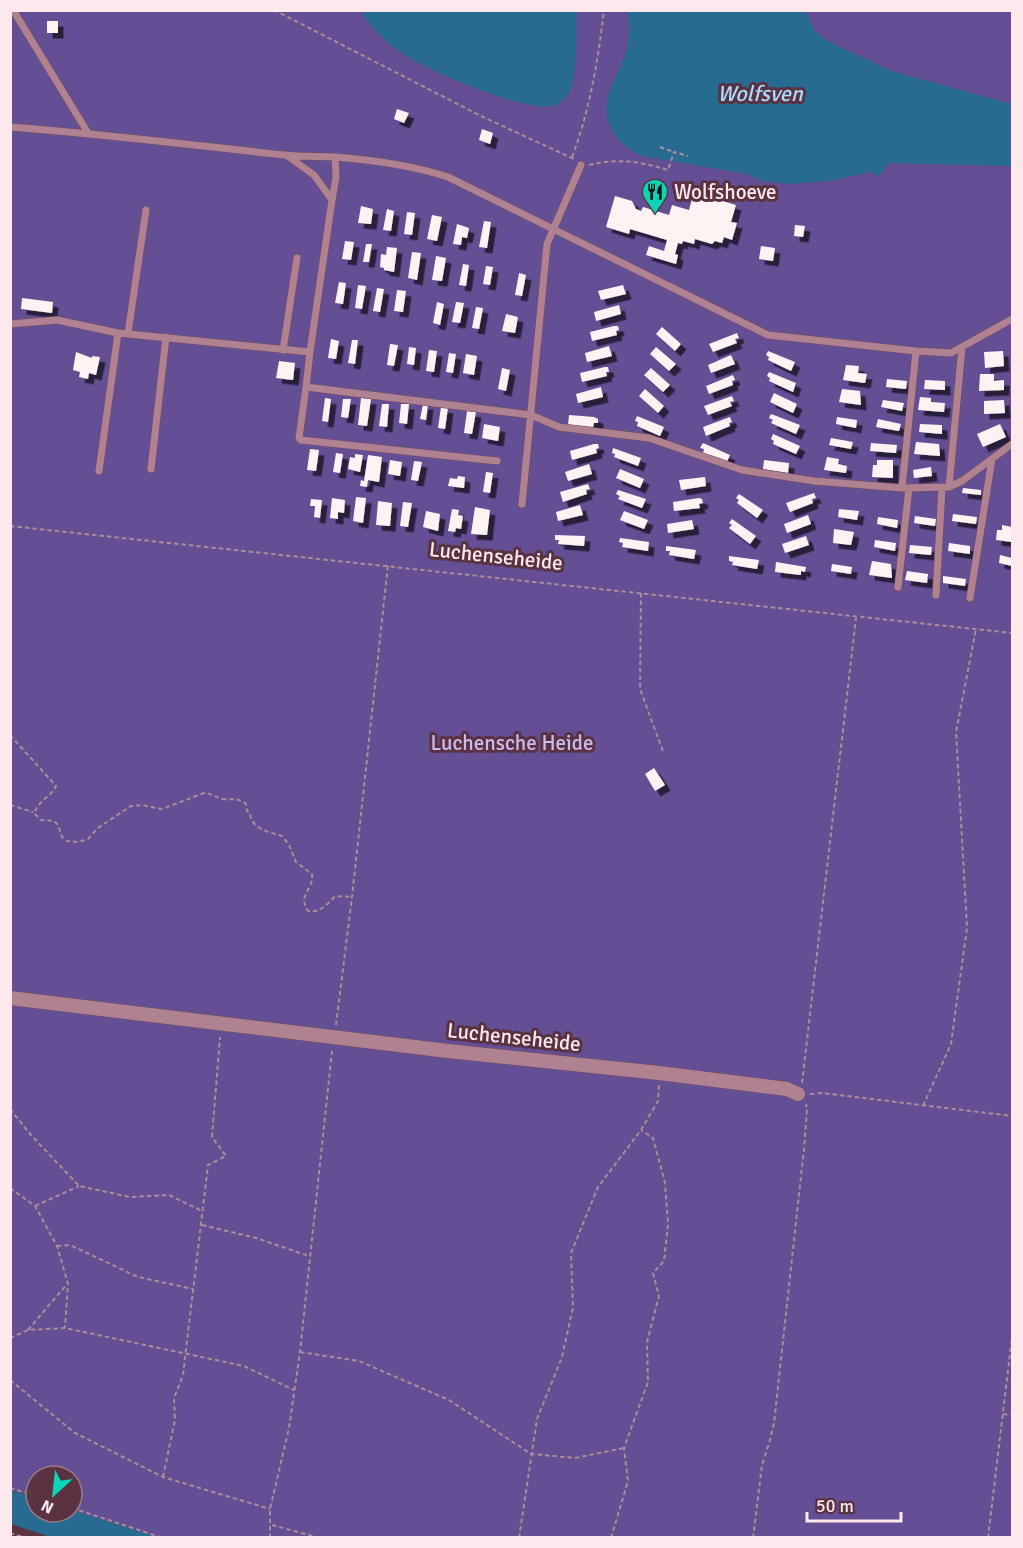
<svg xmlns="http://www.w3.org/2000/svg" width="1023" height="1548" viewBox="0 0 1023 1548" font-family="Signika,sans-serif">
  <defs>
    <filter id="shadow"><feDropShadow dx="5.5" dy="5.5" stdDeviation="0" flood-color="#0009"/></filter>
  </defs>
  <rect width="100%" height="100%" fill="#5b3242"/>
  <path fill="#644e94" d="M11,11H1012V1537L157,1538L72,1510V1476H36V1498L11,1490Z"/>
  <path fill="#276b90" d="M360,11H577C576,30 578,83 567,96C563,101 557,105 552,106C521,111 423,69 397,50C383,40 370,25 360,11Z
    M627,11H806L814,30L825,40L891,71L1012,104V166L889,163L879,176L870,172L829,181L787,184L759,180L747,174L642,156C627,149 619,143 611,128C597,99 620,76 627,48C630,35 630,23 627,11Z
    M10,1490L36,1498V1512H72V1510L157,1537H50L11,1524Z"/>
  <path fill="#fef2f3" filter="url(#shadow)" d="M47,21H58V33H47Z
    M397,109L409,113L404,123L394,119Z
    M482,129L493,133L490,144L479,140Z
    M694,192L736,205L731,222L737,223L732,240L724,237L722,243L715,241L712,244L695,239L694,244L683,241L682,244L678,243L675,254L678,255L676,264L646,255L649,246L664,251L667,240L630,229L629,234L606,227L615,196L632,201L636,209L641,211L643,207L669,215L672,205L689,210Z
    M361,206L373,209L371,224L358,223Z
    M387,209L394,211L391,231L383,230Z
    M407,212L415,213L412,235L404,234Z
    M432,215L442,217L437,241L427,239Z
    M484,221L491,222L487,248L479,247Z
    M457,224L469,228L467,238L462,237L461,245L453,244Z
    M795,225L805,226L803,237L794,236Z
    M345,241L354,242L351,260L342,259Z
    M366,244H372L369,262H363Z
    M761,246L775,248L773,261L759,259Z
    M387,247L397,248L394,272L384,270V268L380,267L381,254L386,255Z
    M412,252L421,253L417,280L408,278Z
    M436,256L446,258L442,281L432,280Z
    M463,264L469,265L466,286L459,285Z
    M486,266L493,267L490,285L483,284Z
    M519,273L526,275L522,296L515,295Z
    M339,282L346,283L343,304L335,303Z
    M358,285L366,286L362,309L355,308Z
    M623,285L626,294L601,300L598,291Z
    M377,288L384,289L380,312L373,311Z
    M397,290L406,291L403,312L394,311Z
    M22,298L53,302L52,313L21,309Z
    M437,302L444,304L440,325L433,323Z
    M456,302L464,303L460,323L452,322Z
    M619,305L621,314L596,321L594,312Z
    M476,307L483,308L479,329L472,328Z
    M506,314L518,317L515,333L502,331Z
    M614,326H618L619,330L616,331L617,335L592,341L590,332Z
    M662,327L681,344L675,351L656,334Z
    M737,333L739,338L735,339L737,343L713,352L709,344Z
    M331,339L339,341L336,359L328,358Z
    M352,340H358L355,364L348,363Z
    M390,344L398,345L394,366L387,365Z
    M609,346L612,356L587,362L585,353Z
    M409,347L416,348L414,365L407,364Z
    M656,347L676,364L669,371L650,354Z
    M429,350L437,351L434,372L426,371Z
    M768,351L795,362L791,371L768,360L769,357L766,355Z
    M1003,351L1004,366L985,368L984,352Z
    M76,352L92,358V356L100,357L96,375L89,373L88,379L79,377L80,372L73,370Z
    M449,353L456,354L453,373L446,372Z
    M466,354L477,356L474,375L463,373Z
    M731,355L735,364L711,373L708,365Z
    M279,361L295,363L293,380L276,378Z
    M846,365L859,366L858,373L867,374L865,383L843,380Z
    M605,367H608L609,372H606L607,376L582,382L580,373Z
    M502,368L510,370L506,391L498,389Z
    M651,368L670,385L663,392L644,375Z
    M769,372L796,383L793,392L769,381L770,378L767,376Z
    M980,374H994V381L1004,380V390L979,391Z
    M733,375L735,380L732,381L733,385L709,394L706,386Z
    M887,379L907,381L906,389L886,387Z
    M925,380L945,381V390L924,389Z
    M601,387L603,397L578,403L576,394Z
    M645,389L664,406L658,413L639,396Z
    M842,389L860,391L861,405L839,402Z
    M774,393L797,404L793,413L770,402Z
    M732,396L734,401L730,402L732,406L708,415L704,406Z
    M920,397L931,398V402L945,403L944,412L918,410Z
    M325,398L331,399L328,422L322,421Z
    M361,398L371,399L367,426L358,425Z
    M343,399H351L348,418L341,417Z
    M883,400L904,403L902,411L881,407Z
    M1004,400L1005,413L984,414V401Z
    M382,404H389L387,427L379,426Z
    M401,404H409L407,424L399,423Z
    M423,404H428L426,420L420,419Z
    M441,407L448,408L445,429L438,428Z
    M467,411L476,412L472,434L464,433Z
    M771,414L800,425L796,434L771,423L773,420L769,418Z
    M569,415L594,417L598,419V423H594L593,427L568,425Z
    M637,416L664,427L660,436L637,426L638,422L635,421Z
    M730,417L732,422L729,423L730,426L706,436L703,427Z
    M837,417L857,420L856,428L836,424Z
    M878,419L901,424L899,431L876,427Z
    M484,424L500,427L498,441L482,438Z
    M920,424L942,425V434L919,432Z
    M1000,424L1006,437L983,447L977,434Z
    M773,434L800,446L796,454L773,444L774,441L771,439Z
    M831,438L853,442L851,449L829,445Z
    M916,442L939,444L940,456L914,454Z
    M703,443L730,455L726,464L703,453L704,449L700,448Z
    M871,443L897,445L896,453L870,451Z
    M594,444H598L599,448L596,449L597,453L572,460L570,451Z
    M613,448L641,458L638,466L614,457L615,454L612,453Z
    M310,449L319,450L316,471L307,470Z
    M336,453L343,454L340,473L333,472Z
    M355,454L363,455L360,472L348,469L350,457L355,458Z
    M368,455L382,457L379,482L368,480L367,487L360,486L361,480L364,481Z
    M827,457L839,459L838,464L847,466L846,473L824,470Z
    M390,460L402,462L400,476L388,474Z
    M764,460L789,463L788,473L763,469Z
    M877,460H893V478L872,477L873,465H877Z
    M414,461L422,462L418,481L411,480Z
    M589,464L592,474L568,481L565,472Z
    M931,467L932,476L914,478L913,470Z
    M620,469L644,479L640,488L616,478Z
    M486,472L493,473L490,493L483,492Z
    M458,476L465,477L464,488L448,486L450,478L457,479Z
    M705,477L706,486L681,490L679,480Z
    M588,484L590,489L586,490L587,494L563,502L560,492Z
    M963,488L981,490V495L962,493Z
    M618,490L646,499L642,508L618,499L620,496L616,494Z
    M814,493L816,498L812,499L813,503L790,512L786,503Z
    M739,494L763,510L757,518L737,503L739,500L736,498Z
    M356,497L366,498L363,523L353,521Z
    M332,498L345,500L344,513L338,512V519L330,518Z
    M699,498L702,499L703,503L699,504L700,508L674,511L673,502Z
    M311,499L322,500L320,518L314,517L315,506H310Z
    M378,501L392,503L390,526L376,525Z
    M403,502L412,503L408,527L400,526Z
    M580,505L583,515L558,521L556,512Z
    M475,507L490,510L487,535L471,534Z
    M452,509L459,510L458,515L463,516L461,529L456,528L455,532L448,531Z
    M839,509L859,511L857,520L838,517Z
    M426,511L440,514L438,531L423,527Z
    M624,511L648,520L644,529L620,520Z
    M953,514L977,517L976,524L952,521Z
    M808,515L811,524L787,533L784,524Z
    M915,516L936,519L935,526L914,523Z
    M878,517L898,520L897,528L877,524Z
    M732,519L756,536L750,544L729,528L732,525L729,523Z
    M692,520L694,529L668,533L667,524Z
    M1002,525L1012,527V542L996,540L997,530H1002Z
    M834,529L854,532L851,545L833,543Z
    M555,535L585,536L584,546L558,544L559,540H555Z
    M806,536L809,545L785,553L782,544Z
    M620,538L649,542L648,551L622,547L623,543L619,542Z
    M875,540L896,543L895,551L874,547Z
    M949,543L970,546V554L948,551Z
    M910,545L932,547L931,555L909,553Z
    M666,546L696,550L694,559L669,555L670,551H666Z
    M1000,555L1012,558V566L999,563Z
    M729,556L759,560L757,569L732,565L733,562L729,561Z
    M872,561L891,564L892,578L869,575Z
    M776,562L806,567L805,572L801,571V575L775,572Z
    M832,564L852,567L851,574L831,571Z
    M907,571L928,574L927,583L905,580Z
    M943,576L966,579L965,586L943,583Z
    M654,768L665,785L655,791L645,774Z"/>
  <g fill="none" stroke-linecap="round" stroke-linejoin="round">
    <defs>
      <path id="lane" d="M13,10L88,133
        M10,127C102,134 193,145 284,155C301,157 318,156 335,157C373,160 411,165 448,177L768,335L916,351L951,353L1012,319
        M289,157L314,175L332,200L310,352
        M332,200L336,177L335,157
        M10,324L57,320L118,333L310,352L306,387L531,415L559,427L649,438L742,470L814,481L902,488L949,487L962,481L1012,444
        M128,333L146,210
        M283,350L297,258
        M306,387L299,438L301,440L497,461
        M151,469L166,337
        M99,471L118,333
        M949,487L962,347
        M902,488L916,351
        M522,504L547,244L581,165
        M898,587L909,488
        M936,595L942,488
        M970,598L992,459"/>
      <path id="street" d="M10,998L448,1051L659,1073L787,1089L798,1094"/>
    </defs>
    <use href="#lane" stroke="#704f5b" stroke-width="8"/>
    <use href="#street" stroke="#704f5b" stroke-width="15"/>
    <path stroke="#ab8c97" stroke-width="2" stroke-dasharray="4.5 3" stroke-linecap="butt" d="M274,10L483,117L574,159
      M660,147L674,152
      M572,157C590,110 598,60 604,10
      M589,165C621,158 637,161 668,170L674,152L688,156
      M10,526L1012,633
      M641,593L640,689L664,754
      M10,735L56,786C50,798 42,797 34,813L41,820L54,821L58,825L62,837L67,841L78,842L88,839L98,828L131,806L142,805L162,809L204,793C212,793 216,798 223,799C234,800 237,797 246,804L247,811L250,813C251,829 269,832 282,836L289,845L296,862L312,874C314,890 297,895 308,911C320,913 327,905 335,896L352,897
      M10,805L33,812
      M336,1025L352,897L388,565
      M802,1083L856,618
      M810,1094L822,1093L1012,1116
      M923,1106L951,1044L967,928L956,732L976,629
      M10,1109L31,1135L79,1186L130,1197L169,1195L202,1211
      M10,1188L35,1206L57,1246L68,1284L65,1327
      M35,1206L79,1186
      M202,1225L256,1238L309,1256
      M57,1246L70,1245L138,1277L193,1289
      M28,1330L67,1284
      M10,1338L28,1330L65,1328L244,1366L294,1390
      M300,1352L359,1361L449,1400L531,1454L575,1458L624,1448
      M10,1380L75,1433L163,1477L270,1509
      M1003,1414L1012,1415
      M163,1477L175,1420L174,1398L183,1375L208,1165L226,1156L212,1137L220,1037
      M10,1488L36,1496
      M72,1508L163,1538
      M272,1525L320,1538
      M10,1533L26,1538
      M270,1538V1509L289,1428L300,1352L332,1051
      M519,1538L537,1419L562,1357L573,1307L571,1253L598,1187L641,1130L658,1101L659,1085
      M611,1538L628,1481L624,1448L648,1382L647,1342L659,1296L653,1273L664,1261L668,1224L665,1183L653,1138L641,1130
      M753,1538L762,1465L770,1440L774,1423L804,1149L807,1109L806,1104
      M988,1538L1012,1337"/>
    <use href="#lane" stroke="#b08191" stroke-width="7"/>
    <use href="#street" stroke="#b08191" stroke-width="14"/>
  </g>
  <defs>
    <symbol id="restaurant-pin" viewBox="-11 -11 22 30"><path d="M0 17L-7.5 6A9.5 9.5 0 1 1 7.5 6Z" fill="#0ad5b5" stroke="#5b3242"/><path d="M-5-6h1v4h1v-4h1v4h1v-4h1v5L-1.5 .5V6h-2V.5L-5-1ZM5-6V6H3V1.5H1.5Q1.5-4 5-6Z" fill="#111"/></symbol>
  </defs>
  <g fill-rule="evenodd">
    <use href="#restaurant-pin" x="640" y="177" width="30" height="40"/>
  </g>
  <g text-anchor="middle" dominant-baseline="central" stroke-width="6" stroke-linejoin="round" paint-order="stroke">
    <g font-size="21" fill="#fde8ee" stroke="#5b3242" text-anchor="start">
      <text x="674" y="192">Wolfshoeve</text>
    </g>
    <g font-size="21" fill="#fde8ee" stroke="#5b3242">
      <text transform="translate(496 556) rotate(6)">Luchenseheide</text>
      <text transform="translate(514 1037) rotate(6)">Luchenseheide</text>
    </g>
    <g font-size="21" fill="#c9bcef" stroke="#5b3242">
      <text x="512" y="743">Luchensche Heide</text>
    </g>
    <g font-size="22" font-style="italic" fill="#a8dcfe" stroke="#5b3242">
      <text x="760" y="93">Wolfsven</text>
    </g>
  </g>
  <rect width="1023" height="1548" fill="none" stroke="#fde8ee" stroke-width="24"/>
  <g transform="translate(54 1494) rotate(207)"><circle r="28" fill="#5b3242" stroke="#9c7b87" stroke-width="1.5"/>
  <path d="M0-4.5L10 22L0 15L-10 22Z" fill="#0ad5b5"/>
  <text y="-9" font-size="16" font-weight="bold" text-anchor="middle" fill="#fde8ee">N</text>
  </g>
  <path d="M807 1512v9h94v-9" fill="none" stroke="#fde8ee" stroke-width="3"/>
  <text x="816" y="1512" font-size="18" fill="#fde8ee" stroke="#5b3242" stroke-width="4.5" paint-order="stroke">50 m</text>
</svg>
